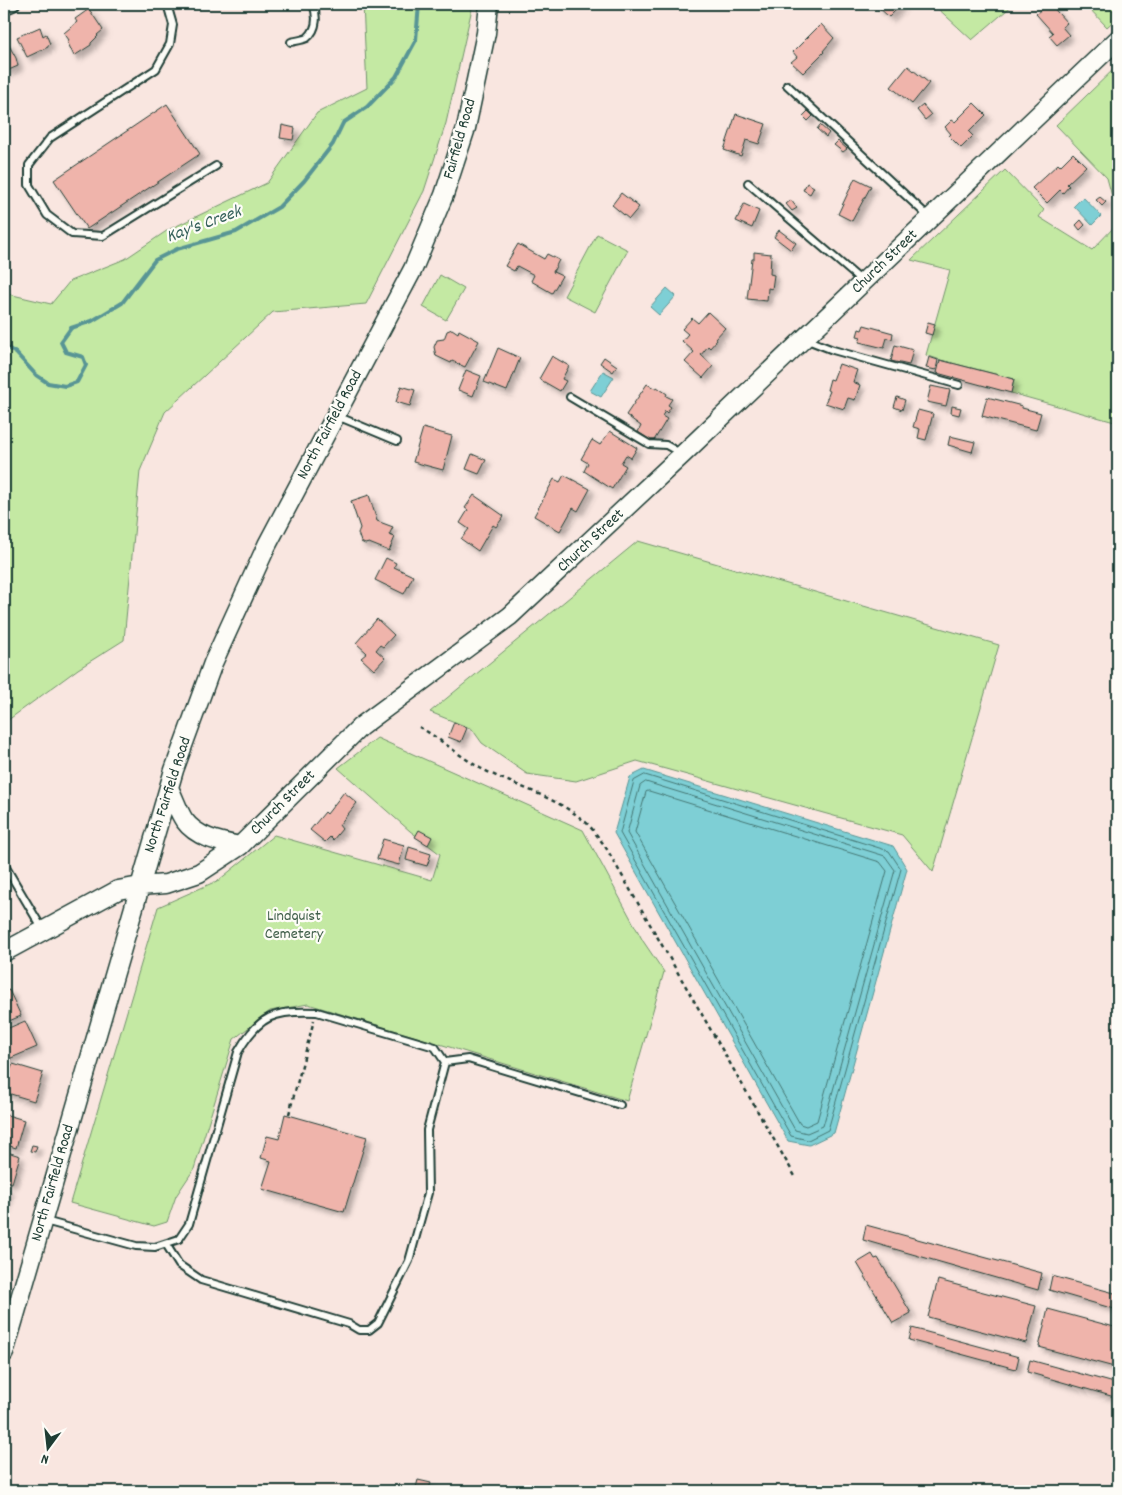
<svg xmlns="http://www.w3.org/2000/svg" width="1122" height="1495" viewBox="0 0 1122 1495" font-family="Dekko,sans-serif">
  <defs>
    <filter id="shadow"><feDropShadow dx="4.5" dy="4.5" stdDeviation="2.5" flood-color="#0004"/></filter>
  </defs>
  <rect width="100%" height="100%" fill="#f9e6e0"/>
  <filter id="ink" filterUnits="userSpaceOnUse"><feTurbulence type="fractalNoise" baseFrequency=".02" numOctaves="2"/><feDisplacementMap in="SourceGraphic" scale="10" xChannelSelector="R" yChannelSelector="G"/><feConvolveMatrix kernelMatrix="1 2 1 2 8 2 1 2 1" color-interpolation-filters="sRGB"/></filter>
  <g filter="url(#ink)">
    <path fill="#c4e9a3" stroke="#72936c" d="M363,4H473L446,123L424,191L366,304L273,312L165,412L140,471L124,640L78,669L4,723V293L51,304L70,281L125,259L168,230L267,183L317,113L367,88Z
      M933,4H1014L972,40Z
      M1085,4H1118V17L1107,27Z
      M1118,65V218L1107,178L1056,125Z
      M1005,170L1044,210L1039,217L1092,250L1118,223V423L1011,393L1014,379L940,360L926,355L950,270L911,260Z
      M597,234L628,250L595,312L564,296Z
      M440,275L464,289L446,320L423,307Z
      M638,541L999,645L933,872L902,835L637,761L576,781L527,774L482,743L472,729L430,712Z
      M377,738L583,830L643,941L664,972L627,1101L308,1004L270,1011L234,1039L194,1169L176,1196L167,1222L154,1226L70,1203L158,907L219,880L274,835L432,880L440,854L410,831L338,768Z"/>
    <path fill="#7ecfd5" stroke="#589595" d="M1083,197L1101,216L1092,225L1074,206Z
      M667,288L676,296L659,315L650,307Z
      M603,371L614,377L601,397L590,391Z
      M644,770L893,846L907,869L834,1133L809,1145L788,1141L614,833L630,777Z"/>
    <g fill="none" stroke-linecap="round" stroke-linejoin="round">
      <path stroke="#457774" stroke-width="1" d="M645,775L889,851L901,869L828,1130L808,1140L791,1136L620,833L634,781Z
        M646,782L885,856L895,870L823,1126L807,1133L795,1130L627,833L640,786Z
        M649,791L880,862L887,871L817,1121L806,1126L800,1124L635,832L646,792Z"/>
      <path stroke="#589595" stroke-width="4" d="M4,346L16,353L36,375L48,383L65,386L77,382L86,365L83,357L66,352L61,342L71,328L92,321L122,303L155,260L177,249L236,232L279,207L304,181L333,144L343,123L367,107L396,77L416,40L419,4"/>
    </g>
    <path fill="#efb4ab" stroke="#1f3d34" filter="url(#shadow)" d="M875,4H902L889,17Z
      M1047,4H1050L1067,23L1062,27L1069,35L1057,45L1049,36L1053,33L1036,14Z
      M89,9L103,30L97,35L98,36L91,43V45L74,56L67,41L69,40L64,33L77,22L75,19Z
      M821,24L834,38L823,51L824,52L803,73L791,62L797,57L793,52Z
      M40,27L43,36L46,34L50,44L48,45V47L27,57L17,37Z
      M7,42L16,58L18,66L4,72V43Z
      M908,66L929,83L912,104L891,87Z
      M974,103L986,115L969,132L973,136L961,148L949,136L951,134L945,127L952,120L955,122Z
      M167,104L200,154L87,229L54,180Z
      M923,105L931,115L925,120L917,110Z
      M808,111L813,116L808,121L803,116Z
      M736,114L766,124L759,144L746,140L741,156L724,150Z
      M282,125L295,128L293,140L280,138Z
      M820,125L829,133L826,137L817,129Z
      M838,141L847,149L843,152L834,145Z
      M1073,153L1086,166L1067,184L1069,186L1063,193L1060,190L1047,203L1032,188L1058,164L1060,166Z
      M855,178L871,186L852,221L838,214Z
      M807,183L814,187L810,194L803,190Z
      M621,193L639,207L629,219L612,205Z
      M1100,197L1106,202L1102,206L1096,200Z
      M791,200L797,208L792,211L786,204Z
      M744,204L759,211L752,228L736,221Z
      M1081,220L1085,225L1080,230L1076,225Z
      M779,230L796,243L791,250L774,237Z
      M518,244L544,259L547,254L559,260L553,272L562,276L552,293L531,281L534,275L517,266L514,271L505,266Z
      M754,252L771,254L770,274L774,275L772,289L768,288L767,301L747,299L752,259H754Z
      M708,312L725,328L715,339L717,340L710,348L708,346L701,355L713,366L703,378L685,362L694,352L682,341L688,334L682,329L692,318L698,323Z
      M928,322L935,324L932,335L925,333Z
      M864,325L893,333L892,339L887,338L884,348L859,342L861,337L857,336L859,329L862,330Z
      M452,329L458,333L459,330L479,341L465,367L452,361L451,363L436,356L434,347L437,340L444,339L447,331Z
      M895,345L913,350L909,365L891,361Z
      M498,348L520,358L507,391L484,382Z
      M552,356L569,366L562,379L566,381L560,391L539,379Z
      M604,357L617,366L613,372L600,363Z
      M929,357L938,360L936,370L926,368Z
      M940,360L1014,379L1011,393L937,373Z
      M839,364L857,370L853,382L860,385L855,400L848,398L844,409L825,403L830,391L827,390L830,379L833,380Z
      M466,370L481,376L473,396L458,390Z
      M647,384L656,389L657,387L667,394L666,396L672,399L668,405L671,407L667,413L665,411L662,416L667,419L653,442L638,432L641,426L626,415Z
      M401,386L415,390L410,406L396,402Z
      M931,386L950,390L946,406L927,402Z
      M897,397L905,400L902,410L894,407Z
      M987,397L1022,406V408L1041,413L1036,430L982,416Z
      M952,406L961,408L959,415L951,413Z
      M918,410L933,414L926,440L918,438L920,429L913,427Z
      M423,428L452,436L443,470L413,462Z
      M610,431L637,448L631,458L626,455L621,463L626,466L612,489L584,471L588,463L581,459L592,440L600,445Z
      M950,436L975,442L972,452L948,445Z
      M472,454L486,460L479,474L466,469Z
      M564,475L590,489L578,511L573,508L560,531L534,516L554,479L560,482Z
      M369,495L377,521L393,527L389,535L395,537L389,551L369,543L365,544L361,542L358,533L360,528L351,501Z
      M474,495L504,516L496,527L493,525L478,551L461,539L469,529L460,523L468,510L465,508Z
      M386,558L396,563L394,567L413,576L404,594L375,580Z
      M377,619L394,635L383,647L380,645L376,650L385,658L374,670L361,658L367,653L356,643Z
      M454,722L467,728L461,742L448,737Z
      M344,792L357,803L339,825L342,829L333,840L330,837L325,842L310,830L325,812L327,814Z
      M419,830L432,837L428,845L415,837Z
      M383,839L404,845L399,865L377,859Z
      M409,847L431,854L427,866L406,860Z
      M9,990L21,1016L4,1023V992Z
      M25,1021L37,1047L4,1061V1030Z
      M13,1064L43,1073L34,1101L4,1092L5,1074L8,1075Z
      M4,1114L24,1120L16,1148L4,1144Z
      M285,1114L367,1137L344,1212L262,1189L271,1161L261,1158L267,1136L279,1139Z
      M32,1145L37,1146L35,1152L30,1151Z
      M4,1151L20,1156L12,1183L4,1181Z
      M4,1187L9,1189L4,1209Z
      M866,1225L1042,1273L1038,1290L863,1240Z
      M872,1254L875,1259L878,1258L911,1313L893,1323L857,1263Z
      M1052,1276L1118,1294V1310L1049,1290Z
      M938,1280L1036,1306L1026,1343L928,1317Z
      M1048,1309L1118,1328V1368L1039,1347Z
      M912,1328L1019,1357L1016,1369L909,1340Z
      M1030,1360L1118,1384V1398L1027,1372Z
      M418,1480L431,1483L428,1491H415Z"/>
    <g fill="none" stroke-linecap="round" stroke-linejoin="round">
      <defs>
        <path id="lane" d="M167,4L173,25L170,44L156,69L50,138L29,165V185L47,215L72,234L103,236L216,166
          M291,42C295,41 303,40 307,38C318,29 317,15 313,4
          M787,85L929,217
          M748,183L863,282
          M805,339L833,350L959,385
          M570,397L649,444L666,445L682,454
          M337,416L397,441
          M4,864L43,930
          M445,1062L468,1059L620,1105
          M45,1221L136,1246L155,1247L179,1239L189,1224L238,1052C259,1015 275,1010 317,1012L435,1047L445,1062L427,1130L428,1193L409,1261L378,1323L369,1330H359L349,1324L201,1280L179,1265L166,1244"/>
        <path id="street" d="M4,8L13,4"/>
        <path id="secondary" d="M169,788C174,798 178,811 184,820C197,838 220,842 240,846
          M4,952L118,890L140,886L166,884L199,873L240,846L360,727L510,616L683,454L1118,39
          M4,1353L174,770L213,663L267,545L413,269L444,195L466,128L486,33L489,4"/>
      </defs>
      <use href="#lane" stroke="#1f3d34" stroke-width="10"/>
      <use href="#street" stroke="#1f3d34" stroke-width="16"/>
      <use href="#secondary" stroke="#1f3d34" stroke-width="21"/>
      <path stroke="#1f3d34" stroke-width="2.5" stroke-dasharray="4 4" stroke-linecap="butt" d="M419,727C441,739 459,756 480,768C513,786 553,795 583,820C591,826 598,837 605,846L796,1178
        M289,1114L314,1020"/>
      <use href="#lane" stroke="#fdfcf7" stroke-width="6"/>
      <use href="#street" stroke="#fdfcf7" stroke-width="12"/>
      <use href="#secondary" stroke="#fdfcf7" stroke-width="18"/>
    </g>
  </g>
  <g text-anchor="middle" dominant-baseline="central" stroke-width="4.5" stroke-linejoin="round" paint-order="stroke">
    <g font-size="16" fill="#1f3d34" stroke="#fdfcf7">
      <text transform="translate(460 139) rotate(-74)">Fairfield Road</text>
      <text transform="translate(885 262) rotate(-44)">Church Street</text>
      <text transform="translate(330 425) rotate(-62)">North Fairfield Road</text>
      <text transform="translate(591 541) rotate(-43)">Church Street</text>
      <text transform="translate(168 795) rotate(-72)">North Fairfield Road</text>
      <text transform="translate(283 803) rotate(-45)">Church Street</text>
      <text transform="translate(53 1183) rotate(-74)">North Fairfield Road</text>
    </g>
    <g font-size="16" fill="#405f4a" stroke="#fdfcf7">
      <text x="294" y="916">Lindquist<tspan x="294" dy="18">Cemetery</tspan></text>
    </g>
    <g font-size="18" font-style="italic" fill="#37625c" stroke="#fdfcf7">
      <text transform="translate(204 225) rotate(-20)">Kay's Creek</text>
    </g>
  </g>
  <rect width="1122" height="1495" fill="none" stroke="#fdfcf7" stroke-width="20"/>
  <rect x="10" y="10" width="1102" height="1475" fill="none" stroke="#1f3d34" stroke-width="2" filter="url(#ink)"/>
  <g transform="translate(48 1448) rotate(195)" stroke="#fdfcf7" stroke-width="4" paint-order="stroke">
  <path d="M0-4L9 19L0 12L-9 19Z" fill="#1f3d34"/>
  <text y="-8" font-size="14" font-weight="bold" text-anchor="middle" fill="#1f3d34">N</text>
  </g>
</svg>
